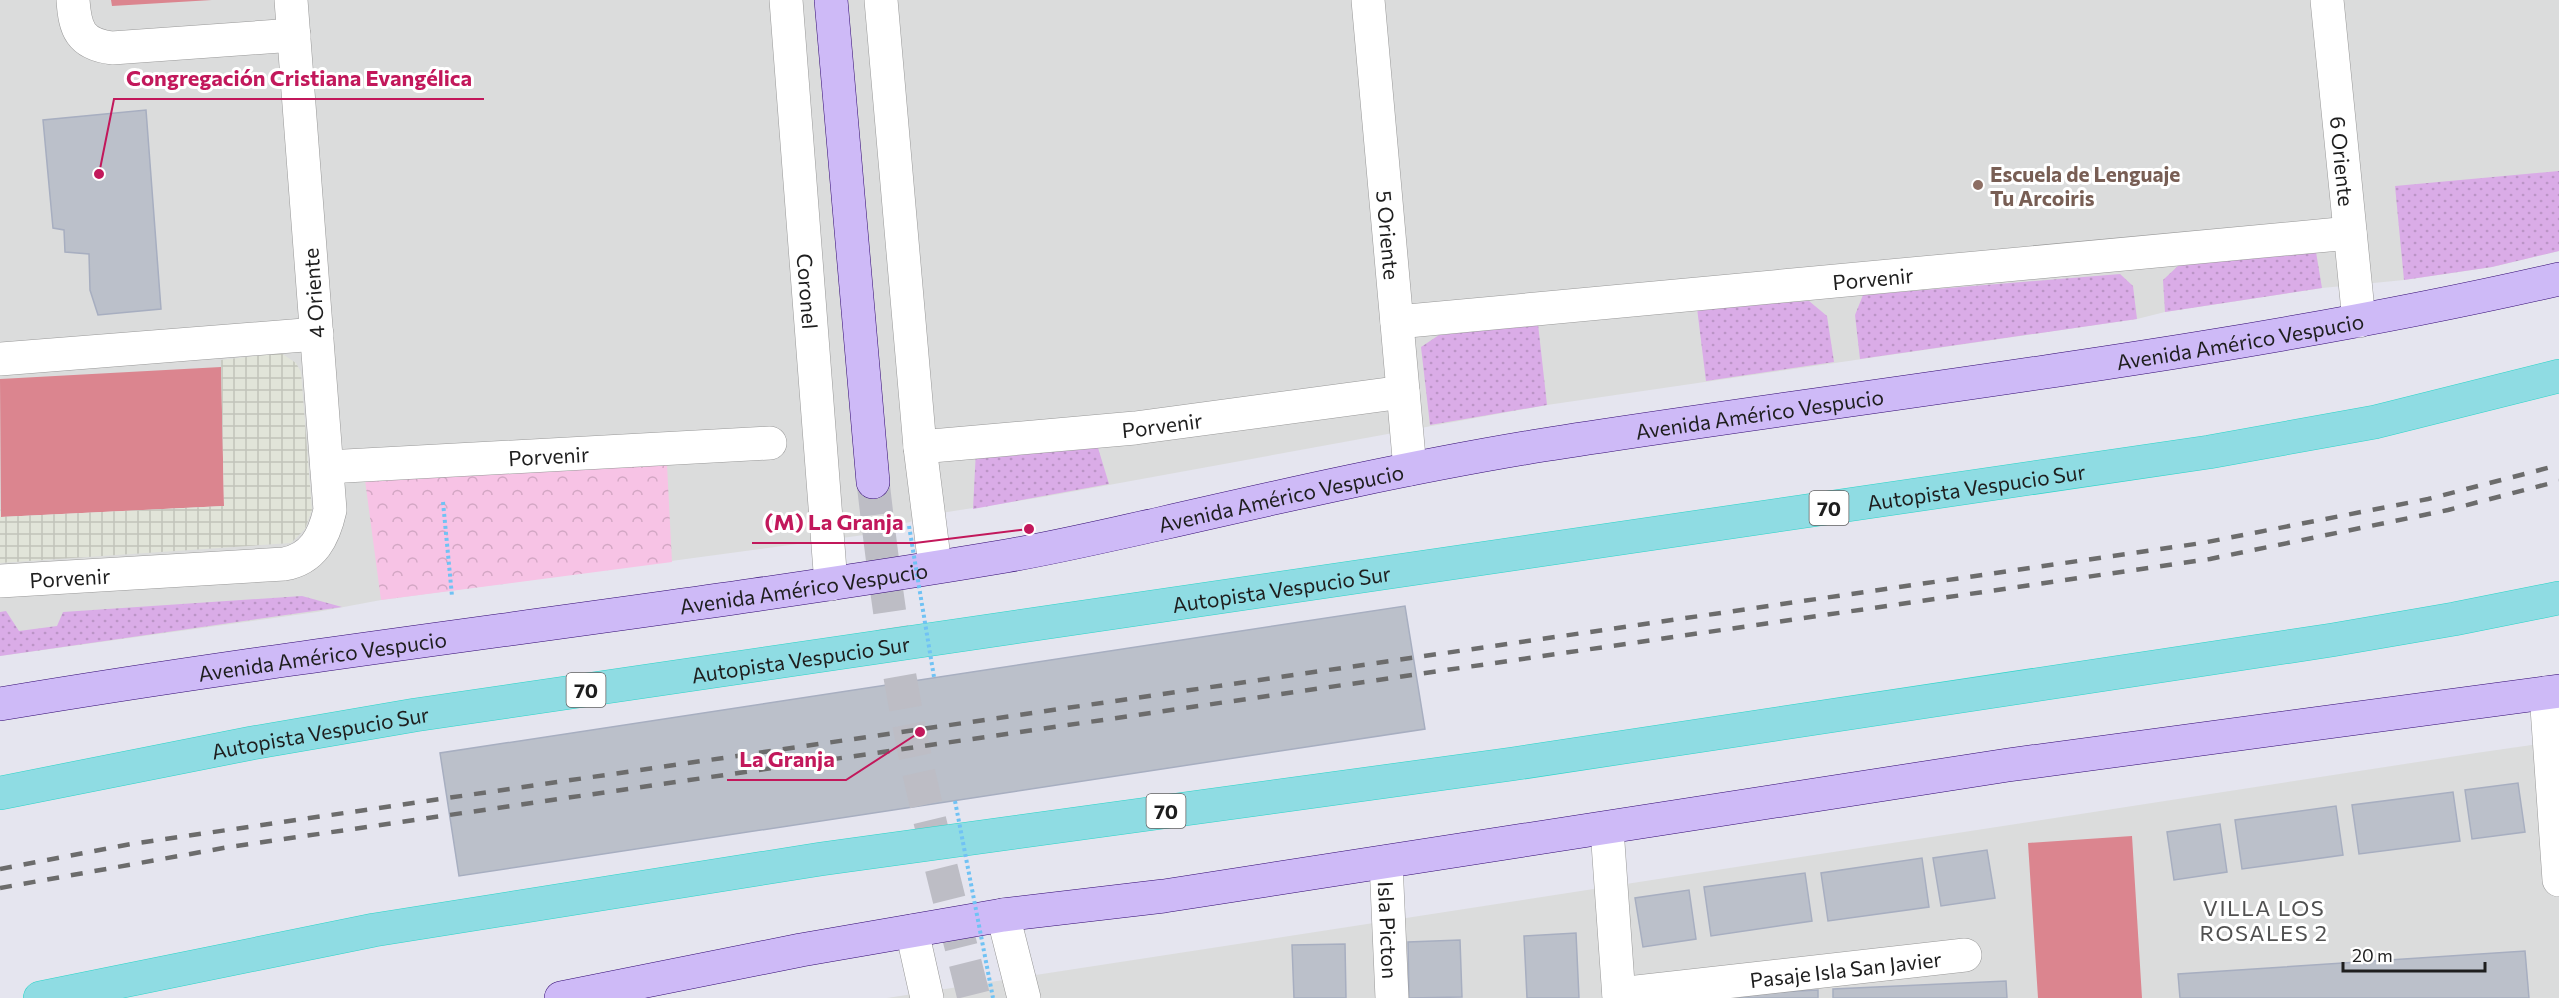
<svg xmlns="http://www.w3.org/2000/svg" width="2559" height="998" font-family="Commissioner,sans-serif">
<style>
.residential{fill:#dbdcdc}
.grass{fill:url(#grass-dots)}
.park{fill:url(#park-crowns)}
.pitch{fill:#db858f}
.plaza{fill:url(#plaza-grid)}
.building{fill:#bbc0ca;stroke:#a7aec0;stroke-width:1.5}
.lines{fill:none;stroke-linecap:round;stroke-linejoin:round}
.secondary-tunnel{stroke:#bdbdc5;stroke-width:33;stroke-dasharray:33 16;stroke-linecap:butt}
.street-casing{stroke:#989898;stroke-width:34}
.secondary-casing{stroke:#310971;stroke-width:34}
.highway-casing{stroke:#2bd4c8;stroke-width:34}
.path{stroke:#70c2f4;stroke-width:4;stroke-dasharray:3 3;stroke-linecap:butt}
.street{stroke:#fff;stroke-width:33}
.secondary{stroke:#cebaf7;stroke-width:33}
.highway{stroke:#8fdce3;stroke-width:33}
.rail{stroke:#6c6c6c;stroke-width:4.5;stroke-dasharray:12 12;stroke-linecap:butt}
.path-bridge{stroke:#70c2f4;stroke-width:4;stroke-dasharray:3 3;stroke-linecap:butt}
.education-dot{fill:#8d6e63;stroke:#fff;stroke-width:2}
.labels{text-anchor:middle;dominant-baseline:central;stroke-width:6;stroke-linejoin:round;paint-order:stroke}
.shield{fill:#fff;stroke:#626262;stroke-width:1.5}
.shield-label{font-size:20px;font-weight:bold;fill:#1e1e1e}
.street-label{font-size:21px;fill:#1e1e1e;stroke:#fff}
.education-label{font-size:21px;font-weight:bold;fill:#785e54;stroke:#fff;text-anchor:start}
.neighbourhood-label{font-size:22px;letter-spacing:1.5px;fill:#515151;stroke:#fff}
.leader{fill:none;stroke:#c2185b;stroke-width:2}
.callout-dot{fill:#c2185b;stroke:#fff;stroke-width:2}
.callout-label{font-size:22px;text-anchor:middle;font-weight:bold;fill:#c2185b;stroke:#fff;stroke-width:6;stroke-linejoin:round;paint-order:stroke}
</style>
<defs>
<pattern id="grass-dots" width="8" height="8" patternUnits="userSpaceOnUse" patternTransform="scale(1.5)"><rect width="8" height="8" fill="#daace7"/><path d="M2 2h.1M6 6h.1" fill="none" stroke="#bb94c6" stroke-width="1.8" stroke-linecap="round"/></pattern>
<pattern id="park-crowns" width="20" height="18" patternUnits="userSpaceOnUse" patternTransform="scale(1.5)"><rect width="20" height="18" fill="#f7c3e5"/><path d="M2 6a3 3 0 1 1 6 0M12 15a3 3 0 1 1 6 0" fill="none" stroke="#d3a7c4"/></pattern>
<pattern id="plaza-grid" width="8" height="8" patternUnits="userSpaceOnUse" patternTransform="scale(1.5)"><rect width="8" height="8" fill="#e1e4d9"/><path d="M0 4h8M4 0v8" fill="none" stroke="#c1c3ba"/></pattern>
</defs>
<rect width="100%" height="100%" fill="#e5e5ef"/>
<!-- residential -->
<path class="residential" d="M0 0H2559V251L2492 267 2404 280 2322 288 2165 312 2137 319 1547 405 1043 497 941 513 864 535 381 600 317 612 0 656Z
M2559 741V998H887L2476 753Z"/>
<!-- grass -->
<path class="grass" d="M2559 171V251L2492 267 2404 280 2395 186Z
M2316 252 2322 288 2165 312 2163 280 2179 265Z
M2120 274 2133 286 2137 319 1860 359 1855 315 1863 295Z
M1809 301 1827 316 1834 362 1706 381 1697 308Z
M1538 324 1547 405 1430 425 1421 347 1439 335Z
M1095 438 1109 484 973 509 976 450Z
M302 596 342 607 0 656V612L6 611 19 631 57 626 63 612Z"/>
<!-- park -->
<path class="park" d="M667 465 672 562 381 600 365 480Z"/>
<!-- pitch -->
<path class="pitch" d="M111 0H212L112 6Z
M221 367 224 506 1 517 0 379Z
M2132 836 2142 998H2038L2028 843Z"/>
<!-- plaza -->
<path class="plaza" d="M281 353 296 363 301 372 312 510 305 529 291 543 0 563V507L1 517 224 506 221 360Z"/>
<!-- building -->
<path class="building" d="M146 110 161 309 98 315 90 290 89 254 65 252 64 230 53 228 43 120Z
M1405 606 1425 729 459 876 440 753Z
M2518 783 2525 832 2472 839 2465 790Z
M2453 792 2460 841 2359 854 2352 805Z
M2336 806 2343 855 2242 869 2235 820Z
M2220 824 2227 872 2174 880 2167 832Z
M1987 850 1995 898 1941 906 1933 858Z
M1922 858 1929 907 1828 921 1821 873Z
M1805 873 1812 921 1711 936 1704 887Z
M1689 890 1696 939 1643 947 1635 898Z
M1576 933 1579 998H1527L1524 936Z
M1460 940 1462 997 1409 998 1408 942Z
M1345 944 1346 998H1294L1292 945Z
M2525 951 2529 998H2180L2178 974Z
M2006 981 2007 998H1833V989Z
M1818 990V998H1660Z"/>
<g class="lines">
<!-- secondary-tunnel -->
<path class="secondary-tunnel" d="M873 482C884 578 897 674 918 769 935 846 955 922 974 998"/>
<defs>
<g id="street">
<path d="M73 0C75 29 80 44 112 48L294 35"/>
<path id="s1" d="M786 0 831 584"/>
<path d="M881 0 920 447 935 566"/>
<path id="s2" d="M1368 0 1410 469"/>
<path id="s3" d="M2327 0 2359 321"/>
<path id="s4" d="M1397 322 2350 233"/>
<path d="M0 359 317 334"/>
<path id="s5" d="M920 447 1135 428 1403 392"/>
<path id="s6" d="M327 467 770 443"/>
<path id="s7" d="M0 581 284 564C313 559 324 537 330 510L291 0"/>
<path d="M2546 693 2559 880"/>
<path d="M1607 829 1619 998"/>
<path id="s8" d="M1386 862 1392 998"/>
<path d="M1003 915 1024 998"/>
<path d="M912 931 927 998"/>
<path id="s9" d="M1619 994 1965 955"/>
</g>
<g id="secondary">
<path d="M831 0 873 482"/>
<path id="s10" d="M0 704C334 648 672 612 1006 556 1058 547 1108 535 1159 524 1286 495 1414 466 1543 445 1881 392 2224 356 2559 279"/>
<path d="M561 998 801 950 1003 915 1164 896 2008 765 2559 691"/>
</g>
<g id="highway">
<path id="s11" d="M0 793 252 743 415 715 2209 452 2375 422 2559 376"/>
<path d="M40 998 374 930 821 859 1512 764 2332 640 2454 619 2559 598"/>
</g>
</defs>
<!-- street casing -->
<use href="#street" class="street-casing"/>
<!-- secondary casing -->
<use href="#secondary" class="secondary-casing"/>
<!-- highway casing -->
<use href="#highway" class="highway-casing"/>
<!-- path -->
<path class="path" d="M443 502 452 596"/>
<!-- street -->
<use href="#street" class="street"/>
<!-- secondary -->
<use href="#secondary" class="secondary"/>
<!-- highway -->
<use href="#highway" class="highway"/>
<!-- rail -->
<path class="rail" d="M0 869 131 844 2202 543 2428 499 2559 465
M0 888 229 847 2210 559 2448 510 2559 481"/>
<!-- path-bridge -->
<path class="path-bridge" d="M909 526 934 677
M955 801 993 998"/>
</g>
<!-- markers -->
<circle class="education-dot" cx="1978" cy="185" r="6"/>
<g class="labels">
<!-- shield labels -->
<g class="shield">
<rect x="1809.5" y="491" width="39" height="34" rx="4.5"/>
<rect x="566.5" y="673" width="39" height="34" rx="4.5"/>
<rect x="1146.5" y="794" width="39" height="34" rx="4.5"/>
</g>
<g class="shield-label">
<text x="1829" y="508">70</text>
<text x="586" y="690">70</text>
<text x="1166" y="811">70</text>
</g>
<!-- street labels -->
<g class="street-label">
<text stroke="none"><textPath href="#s3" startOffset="162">6 Oriente</textPath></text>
<text stroke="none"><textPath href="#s2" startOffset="236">5 Oriente</textPath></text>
<text stroke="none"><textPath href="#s4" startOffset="478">Porvenir</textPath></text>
<text stroke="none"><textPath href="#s1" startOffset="292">Coronel</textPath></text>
<text transform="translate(313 293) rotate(-94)">4 Oriente</text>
<text stroke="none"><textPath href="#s10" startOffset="2270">Avenida Américo Vespucio</textPath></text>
<text stroke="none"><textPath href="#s10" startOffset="1784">Avenida Américo Vespucio</textPath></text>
<text stroke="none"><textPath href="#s5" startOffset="243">Porvenir</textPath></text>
<text stroke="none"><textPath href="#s6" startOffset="222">Porvenir</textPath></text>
<text stroke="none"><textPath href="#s11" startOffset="2000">Autopista Vespucio Sur</textPath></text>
<text stroke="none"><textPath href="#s10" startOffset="1298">Avenida Américo Vespucio</textPath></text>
<text stroke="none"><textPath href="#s7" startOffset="70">Porvenir</textPath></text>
<text stroke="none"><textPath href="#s10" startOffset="812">Avenida Américo Vespucio</textPath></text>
<text stroke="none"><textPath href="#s11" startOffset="1298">Autopista Vespucio Sur</textPath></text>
<text stroke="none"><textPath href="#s10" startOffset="326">Avenida Américo Vespucio</textPath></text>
<text stroke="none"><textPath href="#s11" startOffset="812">Autopista Vespucio Sur</textPath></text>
<text stroke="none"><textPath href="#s11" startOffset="326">Autopista Vespucio Sur</textPath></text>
<text stroke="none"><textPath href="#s8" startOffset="68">Isla Picton</textPath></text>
<text stroke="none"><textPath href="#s9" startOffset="228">Pasaje Isla San Javier</textPath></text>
</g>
<!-- education labels -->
<g class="education-label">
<text x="1990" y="173">Escuela de Lenguaje<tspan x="1990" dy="24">Tu Arcoiris</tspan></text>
</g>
<!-- neighbourhood labels -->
<g class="neighbourhood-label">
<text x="2264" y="907">VILLA LOS<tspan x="2264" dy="25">ROSALES 2</tspan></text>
</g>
</g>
<!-- callouts -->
<path class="leader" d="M99 174L114 99H484M1029 529L915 543H752M920 732L846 780H727"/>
<g class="callout-dot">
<circle cx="99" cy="174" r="6"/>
<circle cx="1029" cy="529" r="6"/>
<circle cx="920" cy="732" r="6"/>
</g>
<g class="callout-label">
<text x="299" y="86">Congregación Cristiana Evangélica</text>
<text x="834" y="530">(M) La Granja</text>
<text x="787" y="767">La Granja</text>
</g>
<!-- scale -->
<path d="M2343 962v9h142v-9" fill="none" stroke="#1e1e1e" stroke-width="3"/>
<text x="2352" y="962" font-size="18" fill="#1e1e1e" stroke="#ffffff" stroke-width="4.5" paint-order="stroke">20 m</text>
</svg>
